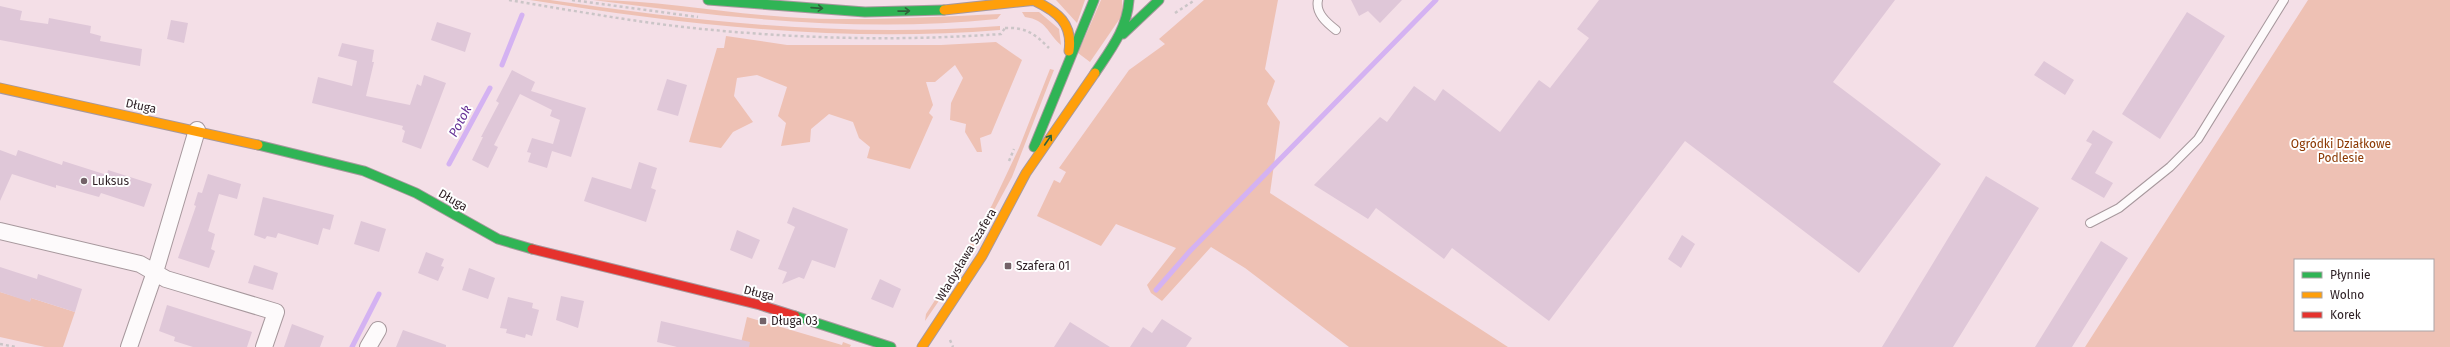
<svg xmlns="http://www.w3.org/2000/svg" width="2450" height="347" font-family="'Fira Sans',sans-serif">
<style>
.green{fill:#eec1b4;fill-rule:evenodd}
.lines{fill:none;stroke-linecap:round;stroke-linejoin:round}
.stream{stroke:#d4b2f2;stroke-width:5}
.building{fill:#dfc7d8}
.lane-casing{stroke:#a7989d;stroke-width:10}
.street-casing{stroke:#a7989d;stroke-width:18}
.fast-casing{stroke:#a7989d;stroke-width:11}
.slow-casing{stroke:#a7989d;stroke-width:11}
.jam-casing{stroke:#a7989d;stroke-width:11}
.path{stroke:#cbc5c7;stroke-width:2.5;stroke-dasharray:3 3;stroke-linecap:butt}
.lane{stroke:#fdfafb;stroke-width:8}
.street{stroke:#fdfafb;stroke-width:16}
.fast{stroke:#30b455;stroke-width:9}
.slow{stroke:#ff9f0a;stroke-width:9}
.jam{stroke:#e5322d;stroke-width:9}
.oneway{stroke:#2e623a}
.poi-dot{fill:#736268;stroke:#fff;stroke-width:1.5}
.labels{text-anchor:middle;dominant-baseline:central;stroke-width:4;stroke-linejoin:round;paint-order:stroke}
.street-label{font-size:12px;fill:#2d1f24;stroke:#fff}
.park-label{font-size:12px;fill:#8c3903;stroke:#fff}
.poi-label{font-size:12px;fill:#2d1f24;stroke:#fff;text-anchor:start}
.water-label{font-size:13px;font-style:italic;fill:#663295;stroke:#fff}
</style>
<rect width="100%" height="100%" fill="#f4dfe7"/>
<!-- green -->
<path class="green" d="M530 0H550C700 22 848 38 1000 26V30C841 43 687 25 530 0Z
M593 0C658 0 722 13 786 17 858 22 930 17 1001 14L997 19C862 33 727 18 593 0Z
M1056 0H1085L1077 23Z
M1101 0H1122L1123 14 1090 62 1078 53Z
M1204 0H1278L1265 69 1275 81 1267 104 1280 122 1270 193 1508 347H1349L1245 268 1211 247 1162 301 1151 293 1147 285 1176 248 1116 224 1101 246 1037 216 1054 180 1060 183 1066 172 1059 168 1129 70 1165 44 1159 39Z
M2308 0H2450V347H2085ZM2295 260H2433V330H2295Z
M1022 12H1039L1059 29 1061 45C1047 33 1047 20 1025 17Z
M726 36 787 45H941L996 42 1022 60 991 134 980 138 982 152H977L965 132 966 124 950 120 951 103 963 78 955 65 935 82H926L933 105 929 113 933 117 910 169 867 158 870 147 859 138 853 122 829 114 811 129 810 142 781 146 786 123 778 116 787 87 757 75 737 78 734 96 753 122 733 132 721 148 689 142 717 48H724Z
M1050 69 1054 70 1012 177 967 260 925 321 926 314 961 260 992 205 1019 148Z
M0 292 30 301 31 298 75 312 63 347H45L0 337Z
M747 317 842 345 843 342 851 345 850 347H740Z"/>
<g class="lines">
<!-- stream -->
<path class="stream" d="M502 65 522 15
M449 164 490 88
M1156 290 1190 251 1436 0
M352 347 379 294"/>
</g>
<!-- building -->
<path class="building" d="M1351 0H1402L1380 23 1368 11 1359 16Z
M1599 0H1895L1833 82 1941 164 1859 273 1685 141 1549 321 1452 248 1444 259 1376 208 1368 219 1314 185 1380 117 1387 122 1414 86 1435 101 1443 89 1500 132 1539 80 1550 88 1589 38 1577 29Z
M0 6 22 11 20 20 48 24 49 18 91 26 90 33 101 36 100 41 142 49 140 66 0 40Z
M2187 12 2225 36 2160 139 2122 114Z
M171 20 188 23 184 43 167 39Z
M437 22 471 33 465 52 431 40Z
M342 43 374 50 372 62H374L366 96 410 105 417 84 421 86 424 75 446 83 421 149 402 142 405 131 402 129 403 126 312 103 318 77 352 86 357 61 338 56Z
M2044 61 2074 80 2065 95 2034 75Z
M512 70 535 82 531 91 586 108 571 157 552 151 547 168 528 162 531 153 527 152 532 138 553 144 560 120 550 116 552 110 520 94 494 145 498 147 488 168 472 160 483 137H481L499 103 496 101Z
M667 79 687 85 678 116 657 110Z
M2093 130 2113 142 2095 173 2113 183 2104 198 2071 179 2092 144 2086 141Z
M0 150 16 156 18 150 62 165 63 161 107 175 108 170 152 184 144 207 101 193 99 197 56 185V188L12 174 0 201Z
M639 162 657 168 651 188 656 190 646 222 584 201 592 177 631 189Z
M208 174 241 184 237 199 219 194 208 231 215 234 211 249 215 251 209 268 178 258 196 206 194 205 198 192 202 193Z
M1986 176 2039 208 1953 347H1882Z
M263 197 334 215 330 230 323 228 318 245 278 233 276 238 267 236 265 239 254 235Z
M793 207 848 229 835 268 812 260 804 279 799 277 782 284 787 272 778 269 795 227 787 223Z
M361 221 386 229 379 252 354 244Z
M737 230 760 240 752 259 730 250Z
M1682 235 1695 244 1681 268 1668 259Z
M2101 241 2128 258 2072 347H2035Z
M426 252 444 259 441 266 444 267 438 281 418 273Z
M254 265 278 273 273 290 248 283Z
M0 267 37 279 38 274 82 289 75 312 31 298 30 302 0 292Z
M469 268 495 278 488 299 462 290Z
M880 279 901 289 893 308 871 299Z
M561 296 584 301 578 328 556 320Z
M508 297 533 303 532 308 539 310 532 336 526 334 525 338 506 333 507 329 500 328Z
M167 305 252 332 247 347H193L174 341 175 337 159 331Z
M1162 319 1192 338 1186 347H1130L1143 327 1152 333Z
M661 321 750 342 749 347H677L657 342Z
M1070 322 1110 347H1054Z
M292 324 324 336 320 347H284Z
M403 330 446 345V347H396Z"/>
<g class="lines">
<defs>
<path id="lane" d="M1318 0C1315 13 1327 23 1336 30
M2090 223 2119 208 2170 167 2198 139 2284 0"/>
<path id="street" d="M0 231 140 264 166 279 276 312 264 347
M129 347 155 272 197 130
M368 347 378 330"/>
<path id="fast" d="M708 0 865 12 944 10
M1123 34 1159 0
M1095 73C1111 49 1127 29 1129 0
M258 145 364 171 416 193 498 239 532 249
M1034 147 1094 0
M795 316 891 347"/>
<path id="slow" d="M1035 1C1058 12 1073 24 1069 51
M944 10 1037 0
M0 88 258 145
M922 347 982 256 1026 173 1095 73"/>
<path id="jam" d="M532 249 760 305 795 316"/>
</defs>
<!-- lane casing -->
<use href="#lane" class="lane-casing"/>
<!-- street casing -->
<use href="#street" class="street-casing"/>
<!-- fast casing -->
<use href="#fast" class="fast-casing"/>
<!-- slow casing -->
<use href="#slow" class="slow-casing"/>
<!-- jam casing -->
<use href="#jam" class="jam-casing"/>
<!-- path -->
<path class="path" d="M509 0C576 11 645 24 713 30 809 39 904 41 1001 34L1005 28
M572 0 698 17
M1175 13 1195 0
M1005 28C1026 27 1035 34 1049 48
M1009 161 1014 149
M950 340 953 347
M0 344 16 347"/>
<!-- lane -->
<use href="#lane" class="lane"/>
<!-- street -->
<use href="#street" class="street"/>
<!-- fast -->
<use href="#fast" class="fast"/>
<!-- slow -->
<use href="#slow" class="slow"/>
<!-- jam -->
<use href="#jam" class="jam"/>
</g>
<!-- one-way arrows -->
<defs><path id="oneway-shaft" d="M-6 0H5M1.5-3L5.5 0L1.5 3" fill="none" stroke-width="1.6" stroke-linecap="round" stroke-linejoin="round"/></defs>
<g class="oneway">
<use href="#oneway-shaft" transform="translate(817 8) rotate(4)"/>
<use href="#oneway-shaft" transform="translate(904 11) rotate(-1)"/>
<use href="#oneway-shaft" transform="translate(1048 140) rotate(-56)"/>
</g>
<!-- markers -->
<g class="poi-dot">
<circle cx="84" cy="181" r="4"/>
<rect x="1004" y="262" width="8" height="8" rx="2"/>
<rect x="759" y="317" width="8" height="8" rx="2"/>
</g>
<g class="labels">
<!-- street labels -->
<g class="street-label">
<text transform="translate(141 106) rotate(12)">Długa</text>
<text transform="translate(453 200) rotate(30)">Długa</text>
<text transform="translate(966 255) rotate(-59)">Władysława Szafera</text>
<text transform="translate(759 293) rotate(14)">Długa</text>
</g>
<!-- park labels -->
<g class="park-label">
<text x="2341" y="144">Ogródki Działkowe<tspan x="2341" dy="14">Podlesie</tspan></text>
</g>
<!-- poi labels -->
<g class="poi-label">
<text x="92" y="181">Luksus</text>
<text x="1016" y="266">Szafera 01</text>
<text x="771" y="321">Długa 03</text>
</g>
<!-- water labels -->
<g class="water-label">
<text transform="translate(460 121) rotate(-62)">Potok</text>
</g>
</g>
<!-- legend -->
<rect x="2294" y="259" width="140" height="72" fill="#ffffff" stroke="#aba5a7"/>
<rect x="2302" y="272" width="20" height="6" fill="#30b455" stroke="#aba5a7"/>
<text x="2330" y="279" font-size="12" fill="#2d1f24">Płynnie</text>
<rect x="2302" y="292" width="20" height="6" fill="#ff9f0a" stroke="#aba5a7"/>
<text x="2330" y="299" font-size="12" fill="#2d1f24">Wolno</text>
<rect x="2302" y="312" width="20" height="6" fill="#e5322d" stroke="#aba5a7"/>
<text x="2330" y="319" font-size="12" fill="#2d1f24">Korek</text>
</svg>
